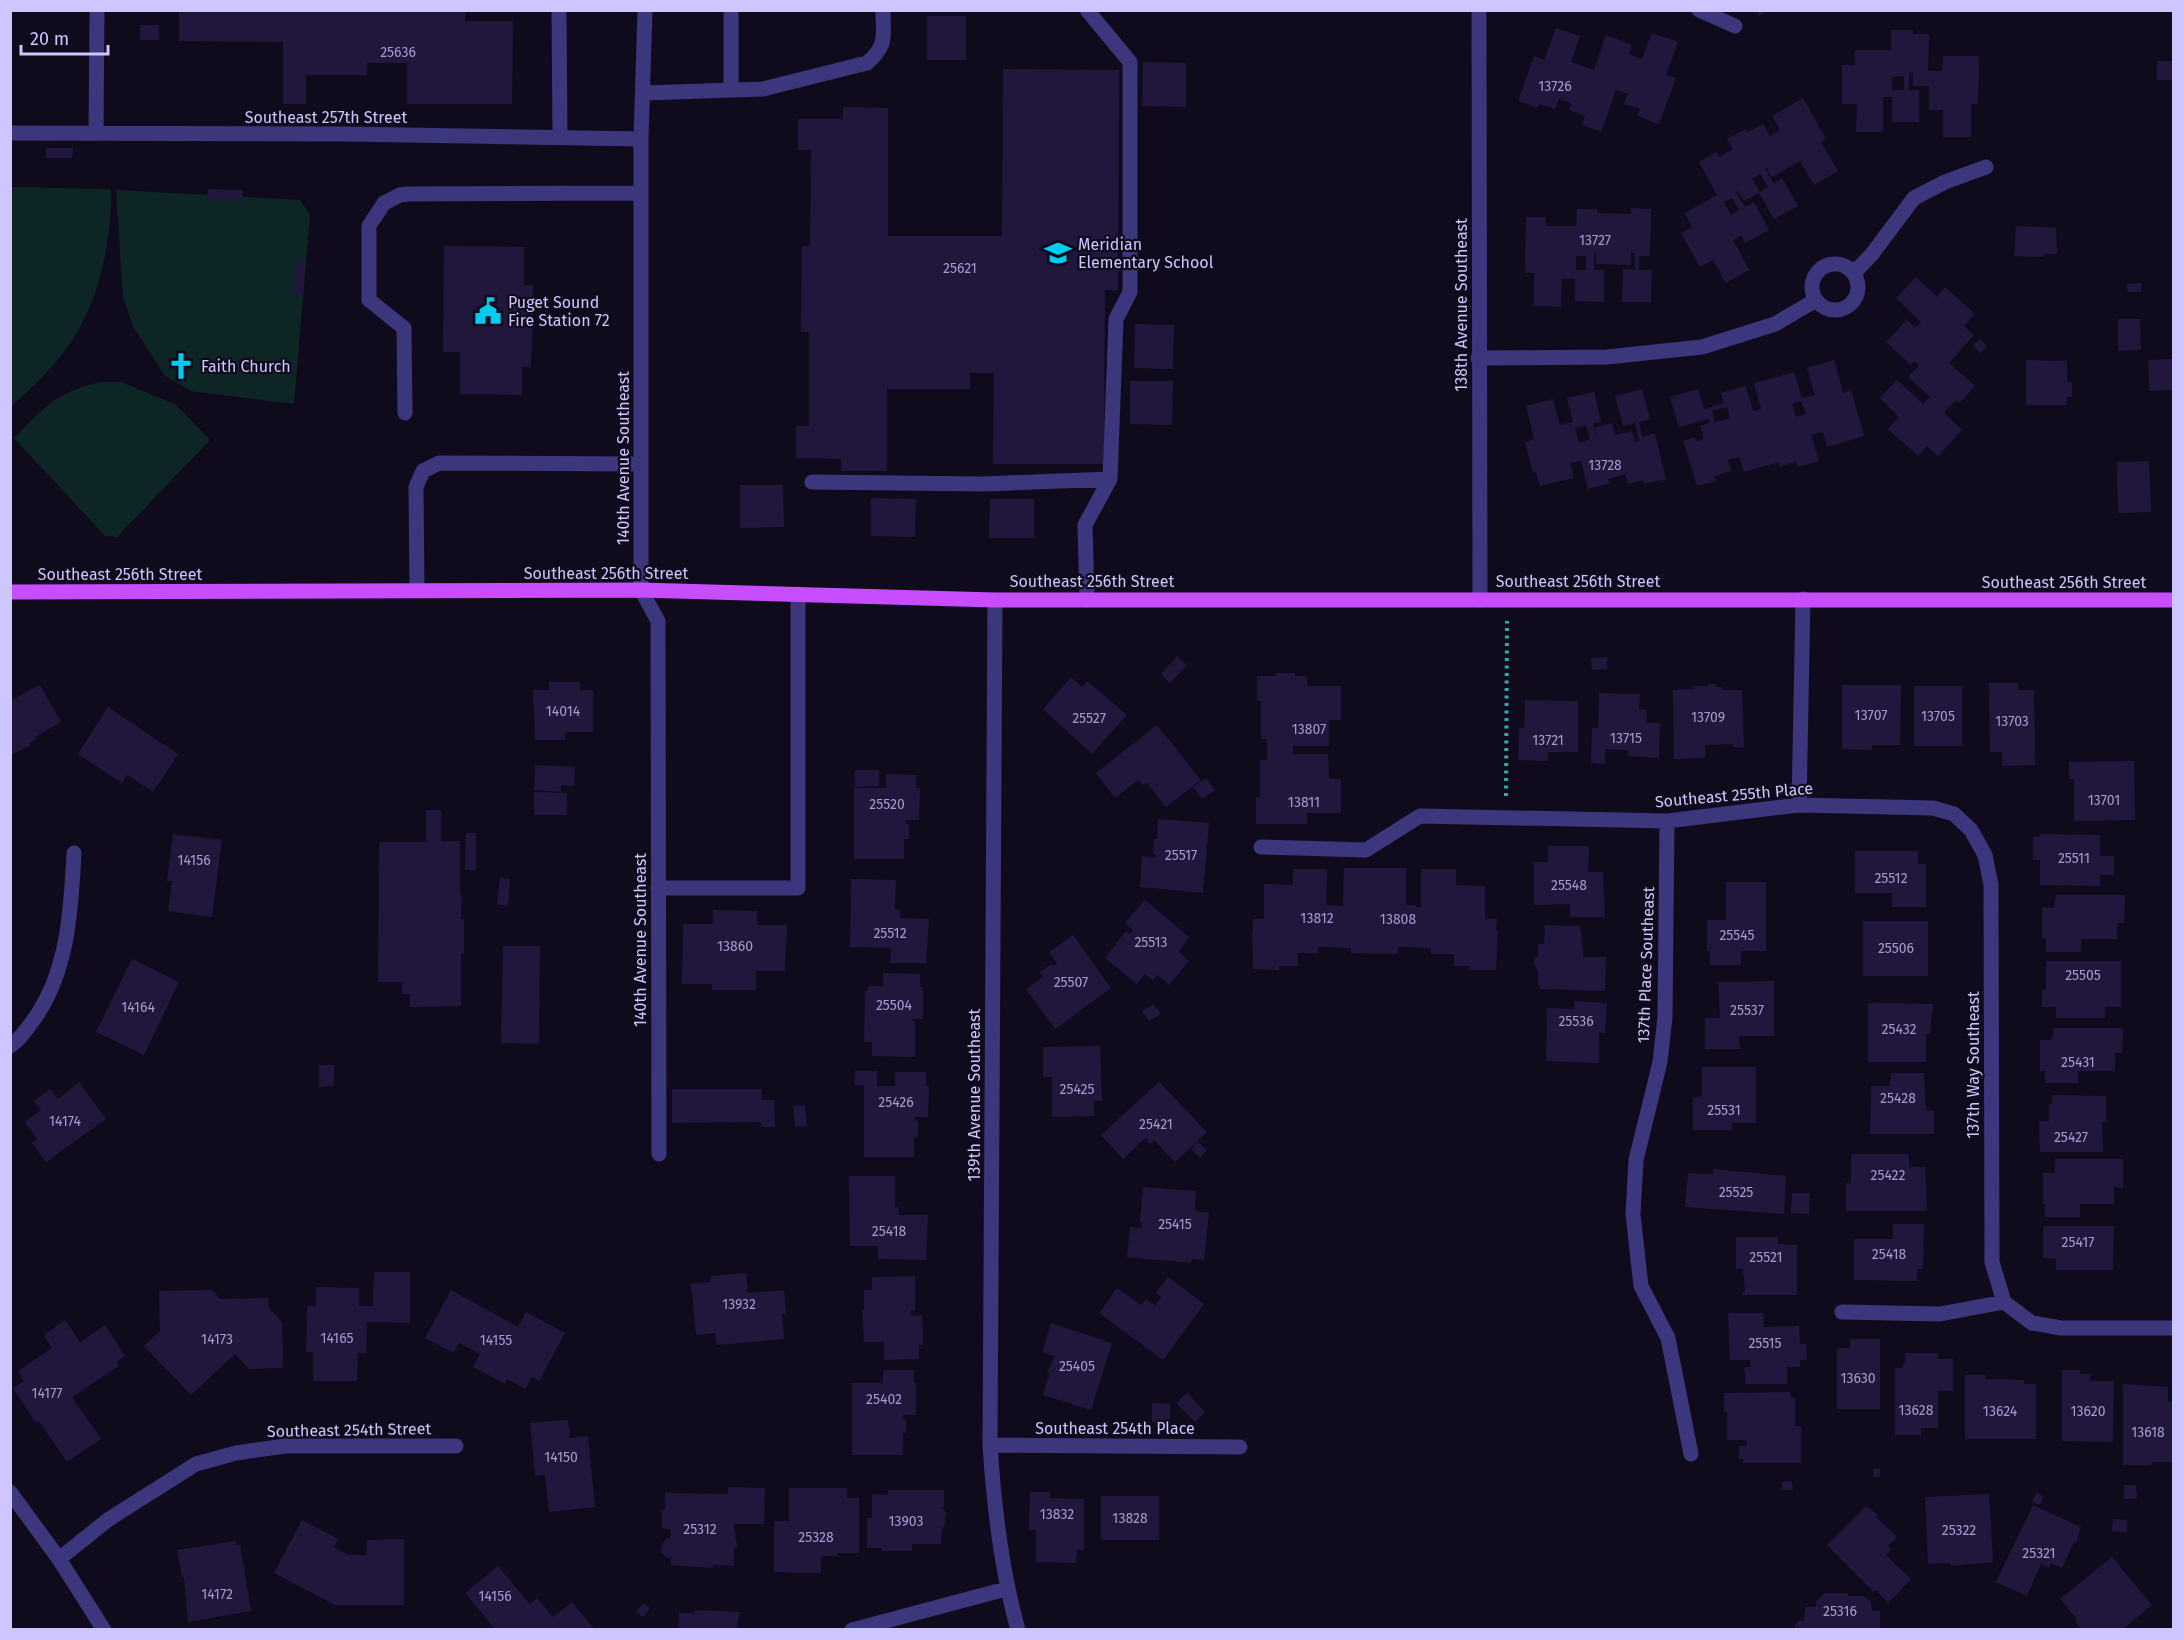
<svg xmlns="http://www.w3.org/2000/svg" width="2184" height="1640" font-family="'Fira Sans',sans-serif">
<style>
.green{fill:#0e2526}
.building{fill:#21173d;fill-rule:evenodd}
.lines{fill:none;stroke-linecap:round;stroke-linejoin:round}
.path{stroke:#2cadad;stroke-width:4;stroke-dasharray:3 4.5;stroke-linecap:butt}
.minor{stroke:#3c367c;stroke-width:15}
.major{stroke:#c74dff;stroke-width:15}
.labels{text-anchor:middle;dominant-baseline:central;stroke-width:4.5;stroke-linejoin:round;paint-order:stroke}
.number-label{font-size:14px;fill:#a49ace}
.street-label{font-size:16px;fill:#d0c6ff;stroke:#0f0b1c}
.poi-label{font-size:16px;fill:#d0c6ff;stroke:#0f0b1c;text-anchor:start}
</style>
<rect width="100%" height="100%" fill="#0f0b1c"/>
<!-- green -->
<path class="green" d="M11 187 111 189C112 237 100 299 73 339 56 365 34 387 11 406Z
M116 190 300 200 310 215 294 404 191 391 165 376 134 328 123 298Z
M101 382H121L175 404 210 440 117 537 105 536 14 438C45 407 56 392 101 382Z"/>
<!-- building -->
<path class="building" d="M179 10H466L465 21H513L512 104H407V63H367V75H306V104H283V42L179 41Z
M1756 10H1768L1759 16Z
M927 16H966V60H927Z
M140 25H159V40H140Z
M1556 28 1580 36 1571 62 1594 70 1606 35 1632 45 1629 54 1642 59 1652 33 1678 42 1666 75 1676 78 1659 124 1637 116 1640 109 1624 104 1628 94 1616 90 1601 132 1582 125 1585 116 1569 110 1571 103 1559 99 1555 109 1539 104 1538 108 1518 101 1534 56 1544 60Z
M1891 30H1913V34H1929L1928 71H1942L1943 56H1979L1978 104H1971V137H1943V110H1929V86H1913V73H1909V90H1919V122H1892V97H1883V132H1856L1857 104H1842V65H1855V50H1891ZM1904 76V90H1892V77Z
M2157 61H2174V80H2157Z
M1143 62 1186 63V107L1142 106Z
M1003 69 1119 70 1118 290H1105L1104 464H993L994 373H970V389H887V471H841V459L796 458V426H809V332H801L802 246H810L811 150H798V119H843V107L888 108V236H1002Z
M1803 98 1826 139 1821 142 1838 171 1814 185 1800 161 1772 177 1766 167 1765 168 1774 184 1782 178 1798 206 1774 219 1759 193 1744 201 1738 191 1736 192 1745 207 1754 202 1769 230 1745 243 1741 235 1733 240 1749 270 1726 283 1713 260 1700 267 1681 233 1692 227 1685 213 1717 195 1699 162 1716 152 1719 157 1733 149 1727 139 1746 129 1748 132 1763 124 1770 136 1780 130 1772 116ZM1760 174 1768 187 1760 192 1752 179ZM1732 198 1739 210 1731 215 1724 202Z
M46 148H73L72 158H46Z
M208 189 243 190 242 200 207 199Z
M1631 208 1651 209 1650 256H1639V270H1652L1651 302H1622L1623 269 1635 270V253H1631V265L1596 264V253H1594V270H1604V302L1575 301V279H1562L1561 307 1534 306V273H1525L1526 217H1546V226H1576L1577 209H1597V213L1631 214ZM1576 256H1586V270H1576Z
M2016 226 2056 228 2057 254H2044L2043 257 2014 256Z
M444 246 524 247V285H533L532 352 531 351V367H522V395L460 394V352H443Z
M297 261 306 262 302 296 293 295Z
M1916 277 1937 297 1945 287 1975 314 1964 326 1974 335 1949 363 1975 386 1959 403 1956 400 1944 413 1962 430 1938 456 1927 446 1918 456 1888 429 1899 417 1880 398 1897 380 1923 404 1930 397 1908 377 1919 365 1914 361 1911 365 1886 342 1907 320 1915 328 1921 322 1896 298Z
M2141 283V292H2128L2127 284Z
M2118 319H2140L2141 350 2118 351Z
M1135 324 1174 325 1173 369 1134 368Z
M1980 339 1987 347 1980 353 1973 345Z
M2174 359V390L2149 391 2148 360Z
M1834 360 1843 393 1851 390 1864 436 1827 447 1823 432 1811 435 1819 461 1798 467 1796 462 1780 466 1779 462 1744 472 1739 457 1728 460 1731 471 1714 476 1716 481 1697 486 1683 441 1695 437 1696 441 1704 439 1700 426 1709 423 1708 419 1679 427 1670 397 1698 389 1704 409 1724 403 1721 393 1746 386 1753 411 1761 409 1754 383 1794 372 1802 398 1815 395 1807 368ZM1801 401 1806 414 1796 417 1792 404ZM1727 407 1730 418 1715 422 1712 410Z
M2026 360 2067 361V382H2072V397H2067V405H2026Z
M1130 381H1173L1172 425 1130 424Z
M1642 389 1650 419 1639 422 1642 437 1655 433 1666 479 1644 484 1643 480 1628 484 1625 474 1608 479 1610 483 1588 489 1581 461 1570 463 1574 478 1540 486 1536 472 1533 473 1525 442 1534 439 1526 406 1553 399 1560 425 1573 422 1567 398 1594 392 1601 422 1593 423 1597 441 1595 427 1612 423 1615 435 1632 431 1635 442 1639 441 1635 423 1623 426 1615 396ZM1586 425 1590 439 1579 443 1575 428Z
M2149 461 2151 512 2118 513 2117 462Z
M740 485H783L784 527 740 528Z
M871 498 916 499 915 537 871 536Z
M990 499H1034V538H989Z
M1177 656 1187 665 1170 683 1161 674Z
M1607 657V669L1592 670 1591 658Z
M1276 673H1295V676H1307V686H1341V720H1329V746H1293V754H1328L1329 779H1341V813H1307V824H1256V797H1260V760H1267V739H1261V701H1257V676H1276Z
M1071 677 1082 687 1087 681 1127 715 1092 754 1043 709Z
M549 682H580V690H593V732H565V740H535L533 690H549Z
M1989 683H2018V690H2034L2035 765 2002 766V752H1990Z
M1708 684H1716V687H1722V690H1742L1744 748 1733 747V744L1705 745V758L1674 759 1673 690 1694 689V686H1708Z
M40 685 61 722 35 737 37 739 29 743 31 745 10 756V701Z
M1842 685H1901L1900 745H1872V750L1842 749Z
M1914 686H1962V746H1914Z
M1599 693 1640 694 1639 709 1647 710 1646 723H1660L1659 758 1628 756V750L1605 749V764L1591 763 1592 728H1598Z
M1525 700 1578 701V752H1548V761L1518 760 1519 728H1524Z
M108 707 178 754 153 792 127 775 122 783 78 754Z
M1157 725 1201 780 1166 807 1147 783 1143 785 1138 780 1115 798 1096 773Z
M2134 761 2135 820 2074 821V779H2069V762Z
M535 765 575 767 574 786 561 785V792L534 790Z
M855 770H879V786L855 787Z
M886 774 916 775V788H920L919 820H906V824H909V839H904V859H854V788H886Z
M1206 778 1215 790 1202 799 1193 787Z
M534 792 567 793V815H534Z
M426 810H441V841H460V895H462L461 919H464V954H461V1006L410 1007V994H402V982H378L379 842H426Z
M1158 819 1209 823 1203 893 1140 887 1142 856 1155 858 1156 854H1153L1154 839H1157Z
M466 833H476V870H465Z
M173 834 222 840 212 917 168 911 172 881H167Z
M2040 834 2100 835V856H2114V875H2100V886L2040 885V860H2033V837H2040Z
M1548 846H1588L1589 850 1588 872H1603L1605 917H1570V904L1534 905V862H1548Z
M1855 851H1918V864H1926V907H1892V893H1855Z
M1344 868H1406V905H1416V907H1421V869H1456V885L1485 886V919H1497L1496 931H1498L1496 970H1470V966H1454V954H1431V948L1398 947V954L1351 953V948L1318 947V953H1298V966H1279V970L1253 969 1252 931H1253V919H1264V884L1293 885V869H1327L1326 905 1343 906Z
M500 878 510 879 508 906 497 904Z
M851 879 896 880 895 910H900V918L929 919 926 963H890L891 948 850 947Z
M1726 882H1766V951H1741V965H1710V951H1707V920H1726Z
M2056 895H2125L2124 923H2117V939H2081V952H2046V938H2042V907L2054 908Z
M1145 900 1189 937 1179 952 1189 961 1169 985 1157 975 1153 980 1145 974 1137 984 1105 958 1126 931 1130 934 1133 930 1125 923Z
M713 910 757 911V925H787L785 971H756V990H712V984H682L683 924H713Z
M1863 921H1928V976H1863Z
M1545 925 1580 926V929H1581L1583 957H1606L1605 991 1540 989V985H1538V970L1534 966V958L1538 957V944H1544Z
M1073 935 1111 988 1055 1029 1026 989 1043 977 1040 972 1051 964 1053 966 1057 964 1049 952Z
M503 946H540L539 1044 501 1043Z
M132 959 179 982 144 1055 96 1032Z
M2046 961H2121V1007H2105V1018H2056V1007H2042V990H2046Z
M883 973 920 974V987H923V1019H912V1021H915V1057L872 1056V1042H864L865 991H868V986H883Z
M1774 981V1036H1739L1740 1049H1705V1018H1720L1718 982Z
M1574 1001 1607 1003 1605 1033H1599V1063L1546 1061 1547 1008 1574 1009Z
M1868 1003 1933 1004 1930 1034H1926V1062H1868Z
M1153 1004 1161 1014 1149 1021 1142 1011Z
M2054 1028H2123L2122 1053H2115V1071H2078V1083H2045V1071H2040V1040H2052Z
M1100 1046 1102 1101H1094V1116L1052 1117V1077H1043V1047Z
M319 1065H334V1086L319 1087Z
M1702 1067H1756V1123H1732V1130H1693V1098L1702 1096Z
M855 1071H877V1086H895V1072H926V1086H929L928 1117H915V1120L918 1121V1137H914V1157H864V1085L855 1086Z
M1891 1073H1924L1926 1110 1934 1111V1134H1870L1871 1086H1890Z
M79 1082 106 1119 46 1162 32 1143 37 1139 25 1122 41 1110 34 1101 50 1089 58 1099Z
M1159 1082 1207 1132 1175 1162 1154 1140 1150 1144 1145 1138 1123 1159 1101 1135Z
M672 1089H762V1100H774L775 1127H761V1122L672 1123Z
M2052 1095 2106 1096V1122H2102L2103 1152H2040L2039 1121H2049V1104H2052Z
M805 1105 807 1126 795 1127 793 1106Z
M1198 1142 1207 1150 1200 1158 1191 1149Z
M1851 1154H1909V1167H1925L1927 1211H1846V1183H1851Z
M2055 1159H2123V1188L2114 1187V1204H2080V1217H2045V1204H2043V1173H2055Z
M1714 1169 1786 1176 1784 1214 1685 1207 1688 1173 1713 1174Z
M849 1176H895V1207H898L899 1215H928L926 1260 878 1259V1246H850Z
M1143 1187 1196 1191 1195 1211 1209 1213 1204 1260 1192 1259 1191 1263 1127 1257 1130 1227 1142 1228V1222H1140Z
M1792 1193H1810L1809 1214 1791 1213Z
M1893 1224H1924L1923 1269H1917V1281L1854 1280V1239H1893Z
M2043 1226H2114L2113 1270H2056V1259L2043 1258Z
M1736 1237H1778V1244L1797 1245V1295H1743V1292H1745L1743 1269H1736Z
M374 1272H410V1323L367 1322 366 1353H358L357 1381H313V1352H306L307 1306H316V1287L359 1288V1306H373Z
M746 1273 748 1293 784 1290 786 1314H782L784 1339 717 1345 715 1333 696 1335 691 1284 711 1282V1276Z
M915 1276V1310H911V1316L922 1315 923 1345H919V1359L884 1360V1342H864L862 1310H864V1290H872V1277Z
M1168 1277 1204 1304 1163 1360 1099 1313 1117 1288 1141 1305 1146 1299 1155 1306 1161 1297 1156 1293Z
M212 1290 220 1299 268 1298 269 1308 282 1322 283 1368 249 1369 235 1354 191 1395 144 1346 160 1331 159 1291Z
M451 1290 518 1327 526 1312 565 1333 539 1381 532 1377 525 1389 507 1379 505 1384 473 1367 480 1354 459 1343 454 1353 425 1338Z
M1728 1313H1763L1764 1327 1799 1326 1800 1344H1806L1807 1360H1800V1367H1787V1384H1746L1744 1367H1750V1360H1730Z
M65 1320 80 1342 105 1325 125 1356 117 1362 119 1366 72 1397 101 1439 67 1462 39 1421 36 1423 13 1388 24 1381 18 1371 52 1348 44 1335Z
M1051 1323 1112 1343 1091 1410 1043 1395 1050 1373 1047 1372 1055 1356 1042 1352Z
M1850 1339H1880V1409H1837V1348H1850Z
M1905 1353H1938V1359H1953V1391H1938V1428H1921V1435H1895V1368H1903V1364H1905Z
M883 1370H914V1383H916V1415H903V1420H906V1433H903V1455H852V1383H883Z
M2062 1370H2080V1374H2090V1381H2114L2113 1442 2062 1441Z
M1965 1375H1986V1379L2024 1380V1384H2036V1439H1965Z
M2123 1384 2168 1387V1402H2174V1462H2152L2151 1465H2123Z
M1790 1392 1791 1398H1795V1426H1801V1463H1743V1459H1739V1446H1747L1746 1440H1727V1412H1724V1393Z
M1187 1393 1205 1412 1195 1422 1176 1403Z
M1152 1403 1170 1404V1422H1152Z
M568 1420 570 1438 588 1436 595 1507 549 1512 545 1475 535 1476 530 1423Z
M1873 1469H1880V1477H1873Z
M1792 1481 1793 1490H1782V1482Z
M2124 1485H2136L2137 1498 2124 1499Z
M728 1487 765 1488 764 1524H734L737 1548H734V1566L713 1565V1568L671 1565V1558H667L661 1552 662 1544 667 1538H670L671 1530 662 1528V1510H665V1493L728 1494Z
M789 1488H847V1498H859V1553H837V1556H821V1573L774 1572V1521H789Z
M888 1490H944V1507H941L946 1512 945 1524 942 1529 941 1544H912V1551H882V1548H867V1518H872V1494L888 1495Z
M1030 1492H1050V1498L1084 1499V1550H1077L1076 1563 1036 1562V1530H1029Z
M2036 1493 2044 1496 2040 1505 2032 1502Z
M1989 1494 1993 1562 1950 1566V1563L1928 1564 1925 1497Z
M1101 1496H1159V1540H1101Z
M2033 1505 2081 1527 2076 1543 2074 1542 2062 1568 2051 1563 2049 1568 2041 1564 2027 1596 1996 1582Z
M1866 1506 1878 1515 1876 1517 1897 1537 1888 1546 1891 1549 1886 1555 1911 1579 1888 1603 1876 1590 1874 1592 1827 1545Z
M2113 1519 2127 1520V1532L2112 1531Z
M302 1520 338 1539 334 1547 348 1555H366L367 1540 404 1539V1605H335L274 1573Z
M236 1541 237 1545H240L251 1611 188 1622 184 1577H182L177 1550Z
M2112 1557 2152 1605 2122 1630H2082L2075 1621 2077 1619 2060 1599Z
M498 1566 530 1604 537 1598 553 1617 572 1602 595 1630H496L465 1593Z
M1824 1593H1848V1596H1863L1871 1602 1872 1611H1880V1629L1795 1630V1625L1798 1621H1804L1805 1607H1816V1602Z
M643 1603 650 1608 643 1617 636 1612Z
M694 1610 740 1612 736 1630H679V1613H694Z"/>
<g class="lines">
<!-- path -->
<path class="path" d="M1506 796 1507 621"/>
<!-- minor -->
<path class="minor" d="M559 10 560 137
M645 10 641 139V590L658 621 659 1154
M731 10V90
M1479 10 1480 600
M1699 10 1735 26
M644 93 763 89 867 63C888 45 883 36 883 10
M10 133 345 134 641 139
M96 133 97 10
M1812 287a23 23 0 1 1 46 0a23 23 0 1 1-46 0Z
M1854 273 1872 254 1914 198 1945 182 1986 167
M1478 358 1607 357 1702 347 1775 324 1816 300
M405 413 404 328 369 300V226L384 203 400 195 407 194 641 193
M812 482 983 484 1110 479
M417 590 416 487 423 471 439 463 641 464
M995 600 990 1445C994 1508 1001 1569 1018 1630
M1087 600 1085 525 1110 479 1116 319 1130 292V62L1087 10
M1799 805 1803 599
M1667 821 1665 1017 1660 1062 1636 1160 1633 1214 1641 1286 1668 1338 1691 1454
M1261 847 1366 850 1420 816 1667 821 1799 805 1933 808 1954 814 1971 830 1985 855 1991 885 1992 1262 2004 1302
M658 888H798V594
M10 1046C20 1040 25 1031 32 1022 68 974 71 911 74 853
M2004 1302 2032 1323 2061 1328H2174
M1842 1312 1940 1314 2004 1302
M990 1445 1240 1447
M10 1492 59 1559 104 1630
M59 1559 109 1519 196 1464 236 1453 285 1446H456
M852 1630 1006 1589"/>
<!-- major -->
<path class="major" d="M10 592 641 590 995 600H2174"/>
</g>
<!-- icons -->
<defs>
<symbol id="school-bare" viewBox="-9 -9 18 18"><path d="M0-5L7-2L0 1L-7-2ZM-4 1L0 2.5L4 1V4Q0 6-4 4Z" fill="#00cbf1" stroke="#0f0b1c" stroke-width="2.5" paint-order="stroke"/></symbol>
<symbol id="civic-bare" viewBox="-9 -9 18 18"><path d="M-.6-6.5H3V-4.5H.6V-3L4-1V1h2V6H-6V1h2V-1L-.6-3ZM-1.2 2.5V6h2.4V2.5Z" fill="#00cbf1" stroke="#0f0b1c" stroke-width="2.5" paint-order="stroke"/></symbol>
<symbol id="church-bare" viewBox="-9 -9 18 18"><path d="M-1.2-6h2.4v3.5h3.3v2.4h-3.3V6h-2.4V-.1h-3.3v-2.4h3.3Z" fill="#00cbf1" stroke="#0f0b1c" stroke-width="2.5" paint-order="stroke"/></symbol>
</defs>
<g fill-rule="evenodd">
<use href="#school-bare" x="1039" y="234" width="38" height="38"/>
<use href="#civic-bare" x="469" y="292" width="38" height="38"/>
<use href="#church-bare" x="162" y="347" width="38" height="38"/>
</g>
<g class="labels">
<!-- number labels -->
<g class="number-label">
<text x="398" y="52">25636</text>
<text x="1555" y="86">13726</text>
<text x="1595" y="240">13727</text>
<text x="960" y="268">25621</text>
<text x="1605" y="465">13728</text>
<text x="563" y="711">14014</text>
<text x="1871" y="715">13707</text>
<text x="1938" y="716">13705</text>
<text x="1708" y="717">13709</text>
<text x="1089" y="718">25527</text>
<text x="2012" y="721">13703</text>
<text x="1309" y="729">13807</text>
<text x="1626" y="738">13715</text>
<text x="1548" y="740">13721</text>
<text x="2104" y="800">13701</text>
<text x="1304" y="802">13811</text>
<text x="887" y="804">25520</text>
<text x="1181" y="855">25517</text>
<text x="2074" y="858">25511</text>
<text x="194" y="860">14156</text>
<text x="1891" y="878">25512</text>
<text x="1569" y="885">25548</text>
<text x="1317" y="918">13812</text>
<text x="1398" y="919">13808</text>
<text x="890" y="933">25512</text>
<text x="1737" y="935">25545</text>
<text x="1151" y="942">25513</text>
<text x="735" y="946">13860</text>
<text x="1896" y="948">25506</text>
<text x="2083" y="975">25505</text>
<text x="1071" y="982">25507</text>
<text x="894" y="1005">25504</text>
<text x="138" y="1007">14164</text>
<text x="1747" y="1010">25537</text>
<text x="1576" y="1021">25536</text>
<text x="1899" y="1029">25432</text>
<text x="2078" y="1062">25431</text>
<text x="1077" y="1089">25425</text>
<text x="1898" y="1098">25428</text>
<text x="896" y="1102">25426</text>
<text x="1724" y="1110">25531</text>
<text x="65" y="1121">14174</text>
<text x="1156" y="1124">25421</text>
<text x="2071" y="1137">25427</text>
<text x="1888" y="1175">25422</text>
<text x="1736" y="1192">25525</text>
<text x="1175" y="1224">25415</text>
<text x="889" y="1231">25418</text>
<text x="2078" y="1242">25417</text>
<text x="1889" y="1254">25418</text>
<text x="1766" y="1257">25521</text>
<text x="739" y="1304">13932</text>
<text x="337" y="1338">14165</text>
<text x="217" y="1339">14173</text>
<text x="496" y="1340">14155</text>
<text x="1765" y="1343">25515</text>
<text x="1077" y="1366">25405</text>
<text x="1858" y="1378">13630</text>
<text x="47" y="1393">14177</text>
<text x="884" y="1399">25402</text>
<text x="1916" y="1410">13628</text>
<text x="2000" y="1411">13624</text>
<text x="2088" y="1411">13620</text>
<text x="2148" y="1432">13618</text>
<text x="561" y="1457">14150</text>
<text x="1057" y="1514">13832</text>
<text x="1130" y="1518">13828</text>
<text x="906" y="1521">13903</text>
<text x="700" y="1529">25312</text>
<text x="1959" y="1530">25322</text>
<text x="816" y="1537">25328</text>
<text x="2039" y="1553">25321</text>
<text x="217" y="1594">14172</text>
<text x="495" y="1596">14156</text>
<text x="1840" y="1611">25316</text>
</g>
<!-- street labels -->
<g class="street-label">
<text x="326" y="117">Southeast 257th Street</text>
<text transform="translate(1461 305) rotate(-90)">138th Avenue Southeast</text>
<text transform="translate(623 458) rotate(-90)">140th Avenue Southeast</text>
<text x="606" y="573">Southeast 256th Street</text>
<text x="120" y="574">Southeast 256th Street</text>
<text x="1092" y="581">Southeast 256th Street</text>
<text x="1578" y="581">Southeast 256th Street</text>
<text x="2064" y="582">Southeast 256th Street</text>
<text transform="translate(1734 795) rotate(-5)">Southeast 255th Place</text>
<text transform="translate(640 940) rotate(-90)">140th Avenue Southeast</text>
<text transform="translate(1646 965) rotate(-88)">137th Place Southeast</text>
<text transform="translate(1973 1065) rotate(-90)">137th Way Southeast</text>
<text transform="translate(974 1095) rotate(-90)">139th Avenue Southeast</text>
<text x="1115" y="1428">Southeast 254th Place</text>
<text transform="translate(349 1430) rotate(-1)">Southeast 254th Street</text>
</g>
<!-- poi labels -->
<g class="poi-label">
<text x="1078" y="244">Meridian<tspan x="1078" dy="18">Elementary School</tspan></text>
<text x="508" y="302">Puget Sound<tspan x="508" dy="18">Fire Station 72</tspan></text>
<text x="201" y="366">Faith Church</text>
</g>
</g>
<!-- border -->
<rect width="2184" height="1640" fill="none" stroke="#d0c6ff" stroke-width="24"/>
<!-- scale -->
<path d="M21 45v9h87v-9" fill="none" stroke="#d0c6ff" stroke-width="3"/>
<text x="30" y="45" font-size="18" fill="#d0c6ff" stroke="#0f0b1c" stroke-width="4.5" paint-order="stroke">20 m</text>
</svg>
